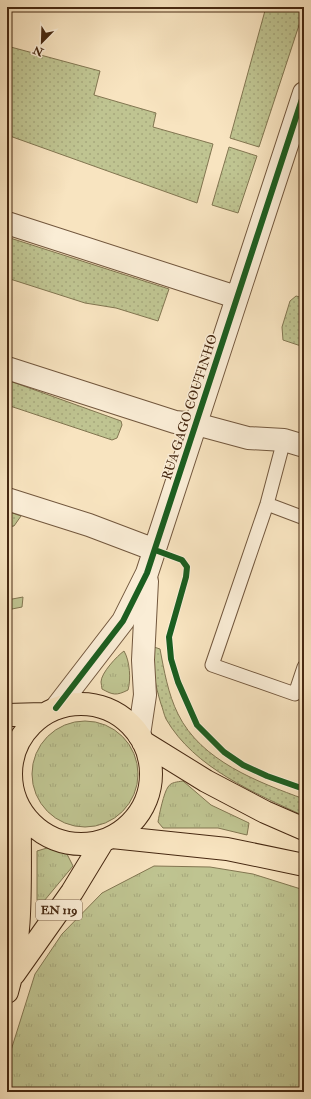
<svg xmlns="http://www.w3.org/2000/svg" width="311" height="1099" font-family="'IM FELL Double Pica',serif">
<style>
.grass{fill:url(#grass-tufts);stroke:#827651}
.garden{fill:url(#garden-dots);stroke:#827651}
.lines{fill:none;stroke-linecap:round;stroke-linejoin:round}
.lane-casing{stroke:#72573d;stroke-width:15}
.street-casing{stroke:#72573d;stroke-width:24}
.primary-casing{stroke:#462811;stroke-width:24}
.lane{stroke:#faedd6;stroke-width:13}
.street{stroke:#faedd6;stroke-width:22}
.primary{stroke:#f8e4c0;stroke-width:22}
.cycleway-casing{stroke:#faedd6;stroke-width:8}
.cycleway{stroke:#1b5e20;stroke-width:6}
.labels{text-anchor:middle;dominant-baseline:central;stroke-width:3;stroke-linejoin:round;paint-order:stroke}
.shield{fill:#faedd6;stroke:#7c634c;stroke-width:1}
.shield-label{font-size:12px;font-weight:bold;fill:#462811}
.street-label{font-size:13px;fill:#462811;stroke:#faedd6}
</style>
<defs>
<pattern id="grass-tufts" width="24" height="20" patternUnits="userSpaceOnUse"><rect width="24" height="20" fill="#bfc491"/><path d="M3 7l-1-3M5 7V3M7 7l1-3M15 17l-1-3M17 17v-4M19 17l1-3" fill="none" stroke="#a6a87c"/></pattern>
<pattern id="garden-dots" width="8" height="8" patternUnits="userSpaceOnUse"><rect width="8" height="8" fill="#bfc491"/><path d="M2 2h.1M6 6h.1" fill="none" stroke="#a6a87c" stroke-width="1.8" stroke-linecap="round"/></pattern>
</defs>
<rect width="100%" height="100%" fill="#f8e4c0"/>
<filter id="stains"><feTurbulence type="fractalNoise" baseFrequency=".005" numOctaves="4"/><feColorMatrix values="0 0 0 0 .2 0 0 0 0 .09 0 0 0 0 .02 0 0 0 .5 -.17"/></filter>
<radialGradient id="worn" r=".72"><stop offset=".6" stop-color="#630" stop-opacity="0"/><stop offset="1" stop-color="#630" stop-opacity=".3"/></radialGradient>
<!-- grass -->
<path class="grass" d="M23 597 22 607 7 610V600Z
M124 651C130 661 131 680 128 690 116 696 113 695 102 689 102 687 101 684 101 682 101 673 117 656 124 651Z
M32 774a53 53 0 1 1 106 0a53 53 0 1 1-106 0Z
M183 781 211 805 249 823 247 835 218 828H163L158 822C159 815 164 792 168 787 171 782 177 782 183 781Z
M47 848 67 854 73 866 44 901 37 900V851Z
M154 866 210 867 253 874 304 890V1092H7V1063L35 974 62 934 102 893Z"/>
<!-- garden -->
<path class="garden" d="M266 7H304V10L259 147 230 138Z
M7 46 100 71 94 95 156 113 153 127 213 144 197 203 7 135Z
M229 147 257 156 238 213 212 205Z
M7 237 169 289 158 321 116 308 85 303 7 278Z
M296 296 304 298V347L283 340 282 327 290 301Z
M7 380 121 421 122 425 117 438 112 440 7 405Z
M7 511 21 516 14 526 7 527Z
M154 647 160 649C164 670 168 694 178 714 201 761 258 782 304 799V816C255 793 194 768 166 719 164 715 163 709 161 704 155 685 152 667 154 647Z"/>
<g class="lines">
<defs>
<path id="lane" d="M284 440 267 504 212 665 295 694 304 667
M267 504 304 518"/>
<path id="street" d="M7 223 236 297
M7 368 175 422 196 424 248 438 284 440 304 446
M7 499 89 525 155 550
M56 708 123 621 147 573 304 93
M139 735 145 695 143 660 147 581"/>
<path id="primary" d="M11 774a70 70 0 1 1 140 0a70 70 0 1 1-140 0Z
M7 715 43 714
M143 742 206 781 265 812 304 829
M112 837 227 849 304 865
M14 974 72 892 103 841
M7 992C24 937 19 868 20 810"/>
</defs>
<!-- lane casing -->
<use href="#lane" class="lane-casing"/>
<!-- street casing -->
<use href="#street" class="street-casing"/>
<!-- primary casing -->
<use href="#primary" class="primary-casing"/>
<!-- lane -->
<use href="#lane" class="lane"/>
<!-- street -->
<use href="#street" class="street"/>
<!-- primary -->
<use href="#primary" class="primary"/>
<defs>
<path id="cycleway" d="M155 550 182 560 187 567 186 577 169 637 171 659 178 682 197 725 224 752 243 765 267 776 304 789
M56 708 123 621 147 573 304 93"/>
</defs>
<!-- cycleway casing -->
<use href="#cycleway" class="cycleway-casing"/>
<!-- cycleway -->
<use href="#cycleway" class="cycleway"/>
</g>
<g class="labels">
<!-- shield labels -->
<rect class="shield" x="36" y="900" width="46" height="20" rx="3"/>
<g class="shield-label">
<text x="59" y="910">EN 119</text>
</g>
<!-- street labels -->
<g class="street-label">
<text transform="translate(190 407) rotate(-72)">RUA GAGO COUTINHO</text>
</g>
</g>
<!-- margin -->
<rect width="311" height="1099" fill="none" stroke="#f8e4c0" stroke-width="24"/>
<rect x="8" y="8" width="295" height="1083" fill="none" stroke="#462811" stroke-width="2"/>
<rect x="12" y="12" width="287" height="1075" fill="none" stroke="#462811"/>
<!-- north arrow -->
<g transform="translate(42 42) rotate(203)" stroke="#faedd6" stroke-width="3" paint-order="stroke">
<path d="M0-3L7 15L0 10L-7 15Z" fill="#462811"/>
<text y="-6" font-size="11" font-weight="bold" text-anchor="middle" fill="#462811">N</text>
</g>
<rect width="100%" height="100%" filter="url(#stains)"/>
<rect width="100%" height="100%" fill="url(#worn)"/>
</svg>
